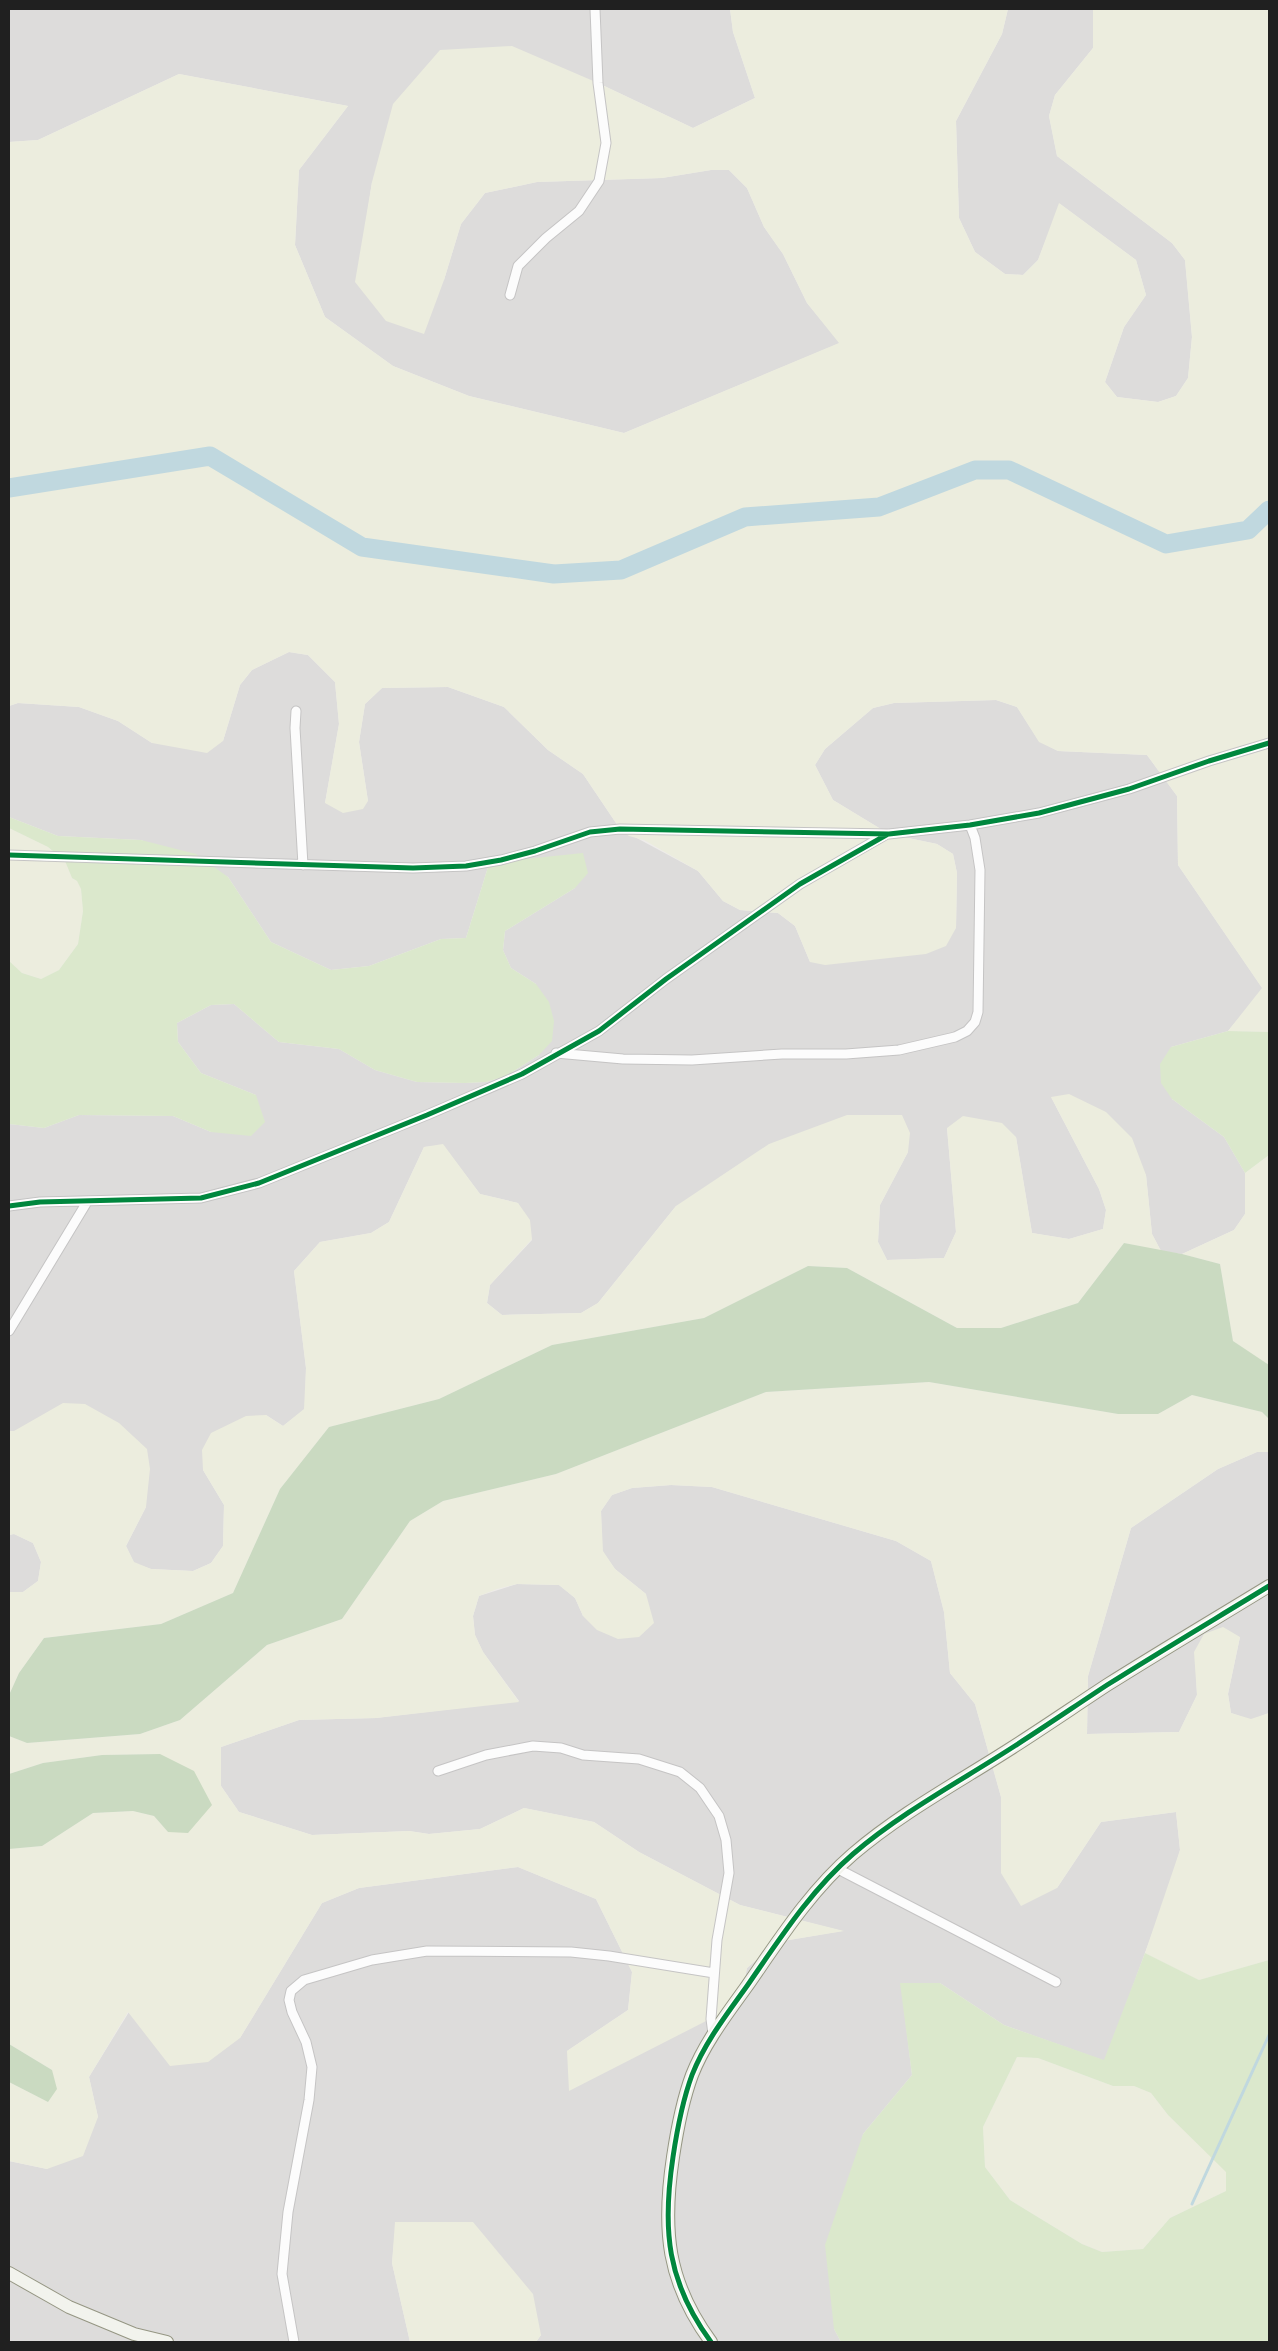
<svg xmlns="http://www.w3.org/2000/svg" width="1278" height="2351" font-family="'Space Grotesk',sans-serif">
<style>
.residential{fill:#dddcdb}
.farmland{fill:#ecedde}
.grass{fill:#dbe8cc;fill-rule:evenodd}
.forest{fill:#cadac1}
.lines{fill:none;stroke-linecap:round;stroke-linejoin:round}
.stream{stroke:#c0d8df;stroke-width:3}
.river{stroke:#c0d8df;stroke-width:19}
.street-casing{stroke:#c5c4c4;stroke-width:11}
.secondary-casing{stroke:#959683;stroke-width:14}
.street{stroke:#fcfcfc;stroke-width:9}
.secondary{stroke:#f2f3ed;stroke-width:12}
.cycleway-casing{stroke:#fff;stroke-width:8}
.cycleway{stroke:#00873e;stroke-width:5}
</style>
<rect width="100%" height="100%" fill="#eeecea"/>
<!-- residential -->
<path class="residential" d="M9 9H730L733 32 755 98 693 128 598 83 372 182 365 229 444 280 461 224 485 193 537 182 662 178 711 170H729L747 188 764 227 783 254 807 303 840 343 624 433 469 396 393 366 325 317 295 245 299 170 348 106 179 74 38 140 9 142Z
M1008 9H1093V48L1055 95 1049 116 1057 156 1172 243 1185 260 1192 337 1188 378 1176 396 1158 402 1117 397 1105 382 1124 327 1146 295 1136 260 1060 204 1038 260 1023 275 1005 274 975 252 959 218 956 121 1002 34Z
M289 652 308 655 335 682 339 724 325 803 368 801 359 742 365 704 382 688 448 687 504 707 548 750 583 774 620 829 698 871 723 901 740 910 778 913 795 926 810 962 956 928 957 873 953 854 937 844 889 834 833 800 815 765 825 749 873 708 894 703 996 700 1017 707 1039 741 1058 751 1147 755 1177 796 1178 865 1263 989 1228 1031 1171 1047 1172 1099 1224 1137 1245 1173V1214L1234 1230 1182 1254 1161 1251 1152 1234 1146 1175 1051 1097 1099 1189 1106 1210 1103 1229 1069 1239 1032 1233 1016 1137 947 1128 956 1232 944 1258 887 1260 878 1242 880 1205 908 1152 676 1206 598 1303 581 1313 502 1315 487 1303 490 1285 532 1240 518 1203 480 1194 443 1145 424 1147 389 1222 371 1233 320 1242 294 1271 306 1368 305 1409 283 1426 266 1415 203 1470 224 1505 223 1546 211 1563 193 1571 151 1569 134 1563 126 1546 146 1507 14 1431H9V1124L44 1128 79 1115 173 1116 211 1132 256 1095 201 1073 178 1042 177 1023 211 1005 234 1004 279 1042 339 1049 375 1070 417 1082 465 1083 486 1082 506 1076 539 1055 536 984 511 968 503 950 505 931 575 888 488 867 466 938 441 939 369 966 331 970 271 942 228 877 141 840 58 836 9 817V706L18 703 79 707 118 721 152 743 223 741 240 685 252 670Z
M1257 1452H1269V1713L1251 1720 1231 1713 1228 1694 1240 1637 1195 1652 1197 1695 1179 1732 1087 1734 1088 1676 1131 1528 1218 1469Z
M671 1485 712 1487 896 1541 931 1561 944 1612 950 1673 975 1704 1001 1797V1873L1057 1888 1101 1822 1176 1812 1180 1850 1169 1888 1105 2061 1004 2025 940 1983 901 1984 912 2075 863 2134 834 2329 841 2342H536L541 2335 396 2222 392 2263 410 2342H9V2161L47 2169 98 2117 89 2077 129 2012 240 2038 322 1903 359 1888 518 1867 596 1899 632 1972 628 2010 567 2051 742 1993 747 1968 777 1942 842 1931 740 1905 639 1852 594 1822 524 1808 480 1829 429 1834 409 1831 312 1835 239 1812 221 1786V1747L299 1720 376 1718 519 1701 483 1652 475 1635 473 1616 479 1596 517 1584 559 1585 575 1598 583 1616 646 1594 615 1569 602 1551 601 1511 612 1495 632 1488Z
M14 1534 33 1543 41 1562 38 1581 23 1592H9V1535Z"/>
<!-- farmland -->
<path class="farmland" d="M730 9H1008L1002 34 956 121 959 218 975 252 1005 274 1023 275 1038 260 1059 203 1136 260 1146 295 1124 327 1105 382 1117 397 1158 402 1176 396 1188 378 1192 337 1185 260 1172 243 1057 156 1049 116 1055 95 1093 48V9H1269V1032L1228 1031 1262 988 1178 865 1177 796 1147 755 1058 751 1039 742 1017 707 996 700 894 703 873 708 825 749 815 765 833 800 889 834 937 844 953 854 957 873 956 928 946 946 926 954 825 965 810 962 795 926 778 913 740 910 723 901 698 871 644 840 629 836 620 829 583 774 548 750 504 707 448 687 382 688 365 704 359 742 368 801 363 809 343 813 325 803 339 724 335 682 308 655 289 652 252 670 240 685 223 741 207 753 152 743 118 721 79 707 18 703 9 706V142L38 140 179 74 348 106 299 170 295 245 325 317 393 366 469 396 624 433 839 343 807 303 783 254 764 227 747 188 729 170H711L662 178 537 182 485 193 461 224 444 280 424 334 386 321 355 282 372 182 393 104 440 50 512 46 598 83 693 128 755 98 733 32Z
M9 828 48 847 65 861 72 878 77 881 81 889 83 911 78 944 59 970 41 979 22 973 9 962Z
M1069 1094 1106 1112 1132 1138 1146 1175 1152 1234 1161 1251 1124 1243 1078 1303 1001 1328H957L847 1268 808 1266 704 1318 552 1345 439 1399 329 1427 280 1489 233 1593 161 1624 44 1638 19 1673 9 1695V1592H23L38 1581 41 1562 33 1543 14 1534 9 1535V1431H14L63 1403 85 1404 119 1423 147 1449 150 1469 146 1507 126 1546 134 1562 151 1569 193 1571 211 1563 223 1546 224 1505 203 1470 202 1450 211 1433 246 1416 266 1415 283 1426 304 1409 306 1368 294 1271 320 1242 371 1233 389 1222 424 1147 443 1144 480 1194 518 1203 530 1220 532 1239 490 1285 487 1303 502 1315 581 1313 598 1303 676 1206 769 1144 847 1115H902L910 1133 908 1152 880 1205 878 1242 887 1260 944 1258 956 1232 947 1128 963 1116 1002 1123 1016 1137 1032 1233 1069 1239 1103 1229 1106 1210 1099 1189 1051 1097Z
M1269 1155V1365H1267L1233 1341 1220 1264 1182 1254 1234 1230 1245 1214V1173Z
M929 1382 1118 1414H1158L1192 1395 1262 1412 1269 1419V1452H1257L1218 1469 1131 1528 1088 1676 1087 1734 1179 1732 1197 1695 1194 1652 1204 1634 1223 1627 1240 1637 1228 1694 1231 1713 1251 1719 1269 1713V1960L1199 1980 1145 1953 1180 1850 1176 1812 1101 1822 1057 1888 1021 1906 1001 1873V1797L975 1704 950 1673 944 1612 931 1561 896 1541 712 1487 671 1485 632 1488 612 1495 601 1511 603 1551 615 1569 646 1594 654 1623 639 1637 618 1639 597 1630 583 1616 575 1598 559 1585 517 1584 497 1589 479 1596 473 1616 475 1635 483 1652 519 1702 376 1718 299 1720 221 1747V1786L239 1812 312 1835 409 1831 429 1834 480 1829 524 1808 594 1822 639 1852 740 1905 844 1931 777 1942 747 1968 742 1993 723 2020 710 2019 569 2091 567 2051 628 2010 632 1972 596 1899 518 1867 359 1888 322 1903 240 2038 208 2062 170 2066 128 2012 89 2077 98 2117 83 2156 47 2169 9 2161V2082L48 2102 52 2070 9 2044V1849L42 1846 93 1813 133 1811 154 1816 168 1832 160 1754 102 1755 43 1763 9 1774V1736L27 1743 140 1734 180 1720 267 1645 342 1619 410 1521 443 1501 556 1474 766 1392Z
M1017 2057 1038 2058 1113 2086H1134L1151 2093 1168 2115 1227 2172 1226 2191 1170 2218 1143 2249 1102 2252 1082 2244 1010 2200 985 2167 983 2127Z
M395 2222H473L533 2294 541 2335 536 2342H410L392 2263Z"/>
<!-- grass -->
<path class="grass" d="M9 817 58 836 141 840 196 854 228 877 271 942 331 970 369 966 441 939 466 938 488 867 506 861 583 853 588 873 575 888 505 931 503 950 511 968 536 984 549 1002 554 1021 552 1041 539 1055 506 1076 486 1082 465 1083 417 1082 375 1070 339 1049 279 1042 234 1004 211 1005 177 1023 178 1042 201 1073 256 1095 265 1122 251 1136 211 1132 173 1116 79 1115 44 1128 9 1124V961L22 973 41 979 59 970 78 944 83 911 81 889 77 881 72 878 65 861 48 847 9 828Z
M1228 1031 1269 1032V1155L1245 1173 1224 1137 1172 1099 1161 1083 1160 1064 1171 1047Z
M1145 1953 1199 1980 1269 1960V2342H841L834 2329 825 2245 863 2134 912 2075 900 1983H940L1004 2025 1104 2060ZM1017 2057 1038 2058 1113 2086H1134L1151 2093 1168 2115 1226 2172V2191L1170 2218 1143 2249 1102 2252 1082 2244 1010 2200 985 2167 983 2127Z"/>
<!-- forest -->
<path class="forest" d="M1124 1243 1182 1254 1220 1264 1233 1341 1269 1365V1419L1262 1412 1192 1395 1158 1414H1118L929 1382 766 1392 556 1474 443 1501 410 1521 342 1619 267 1645 180 1720 140 1734 27 1743 9 1736V1695L19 1673 44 1638 161 1624 233 1593 280 1489 329 1427 439 1399 552 1345 704 1318 808 1266 847 1268 957 1328H1001L1078 1303Z
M160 1754 194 1771 212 1805 188 1833 168 1832 154 1816 133 1811 93 1813 42 1846 9 1849V1774L43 1763 102 1755Z
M9 2044 52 2070 57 2089 48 2102 9 2082Z"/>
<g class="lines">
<!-- stream -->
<path class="stream" d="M1192 2204 1269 2035"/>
<!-- river -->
<path class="river" d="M9 488 210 456 362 547 554 574 621 570 745 517 879 507 975 470H1009L1166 544 1248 530 1269 510"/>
<defs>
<path id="street" d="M510 295 518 266 546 238 579 211 599 181 606 143 598 83 595 9
M296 711 295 728 303 865
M9 855 413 868 466 866 501 860 535 851 590 832 620 829 889 834 970 825 1039 813 1129 789 1209 761 1269 743
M556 1053 623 1059 692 1060 782 1054H846L899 1050 955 1037 967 1031 975 1022 978 1012 980 870 975 838 970 825
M9 1206 40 1202 201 1198 259 1183 427 1115 522 1074 599 1031 666 979 800 884 887 834
M9 1331 87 1202
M438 1771 486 1755 533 1746 561 1748 583 1755 639 1759 680 1772 700 1788 719 1816 726 1840 729 1873 717 1940 711 2019 713 2034
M838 1869 1056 1982
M294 2342 282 2274 288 2212 309 2100 312 2067 306 2042 292 2012 289 2000 291 1991 304 1980 372 1960 427 1951 571 1952 609 1956 714 1973"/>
<path id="secondary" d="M9 2273 69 2307 134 2334 167 2342
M711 2342C667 2282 662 2230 673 2157 677 2130 682 2102 692 2075 705 2042 727 2014 747 1986 779 1940 810 1891 853 1854 901 1813 957 1783 1010 1749 1043 1728 1075 1706 1107 1685 1161 1651 1215 1619 1269 1586"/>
</defs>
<!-- street casing -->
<use href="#street" class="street-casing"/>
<!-- secondary casing -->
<use href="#secondary" class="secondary-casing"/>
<!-- street -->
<use href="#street" class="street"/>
<!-- secondary -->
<use href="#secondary" class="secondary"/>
<defs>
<path id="cycleway" d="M9 855 413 868 466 866 501 860 535 851 590 832 620 829 889 834 970 825 1039 813 1129 789 1209 761 1269 743
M9 1206 40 1202 201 1198 259 1183 427 1115 522 1074 599 1031 666 979 800 884 888 834
M711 2342C667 2282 662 2230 673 2157 677 2130 682 2102 692 2075 705 2042 727 2014 747 1986 779 1940 810 1891 853 1854 901 1813 957 1783 1010 1749 1043 1728 1075 1706 1107 1685 1161 1651 1215 1619 1269 1586"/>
</defs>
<!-- cycleway casing -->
<use href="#cycleway" class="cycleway-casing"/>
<!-- cycleway -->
<use href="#cycleway" class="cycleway"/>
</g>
<!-- border -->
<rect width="1278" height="2351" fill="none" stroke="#202020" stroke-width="20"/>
</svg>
